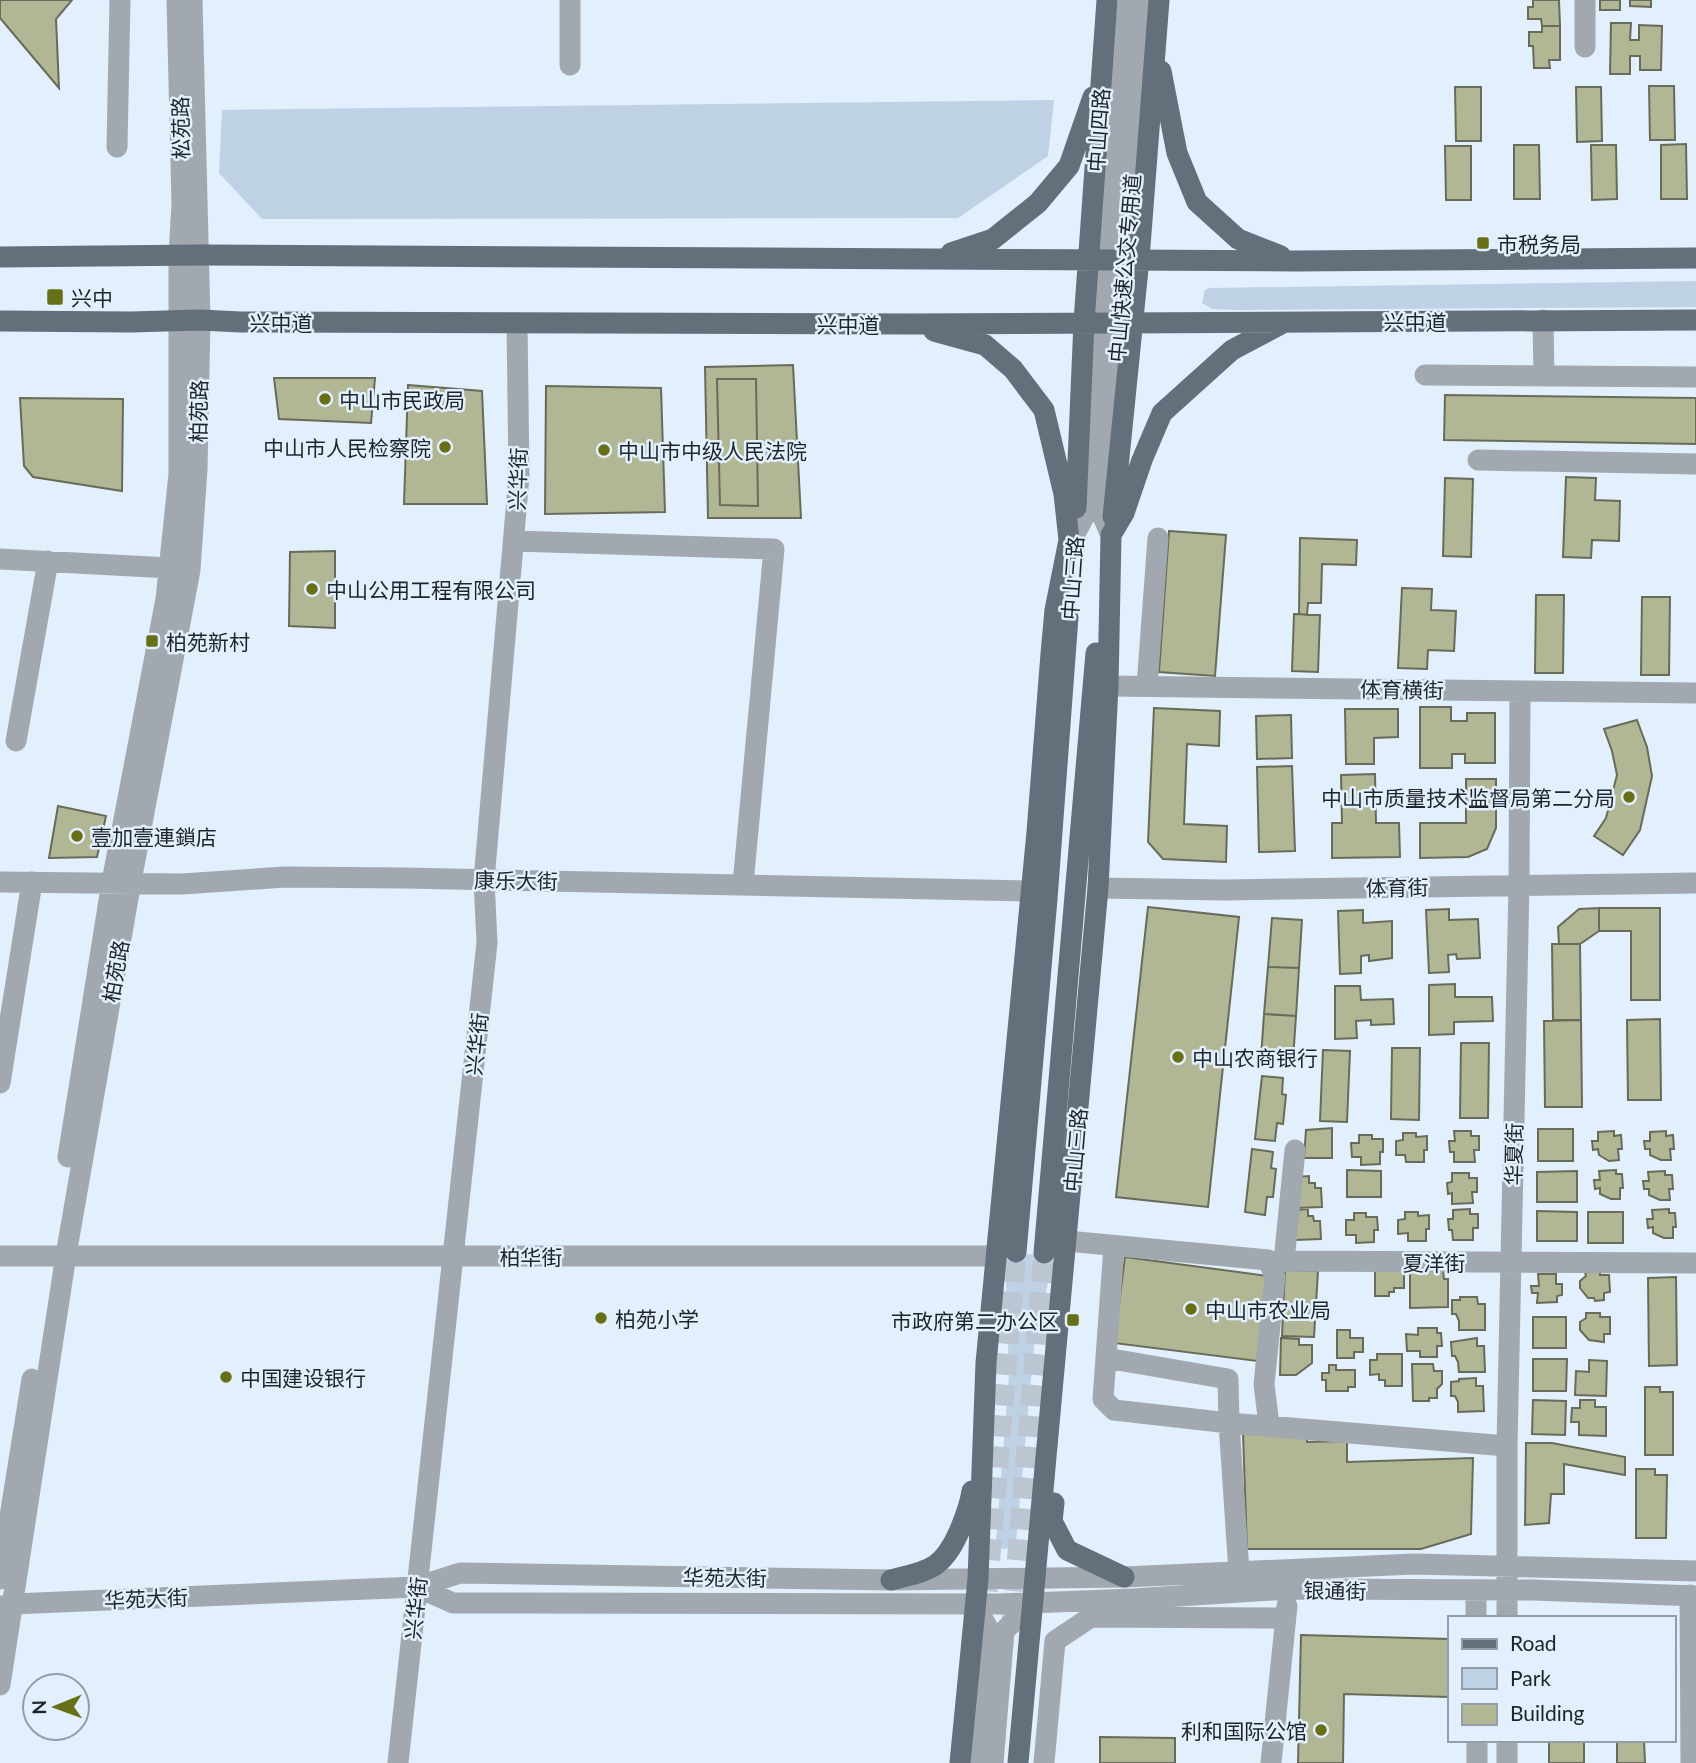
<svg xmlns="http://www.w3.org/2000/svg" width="1696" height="1763" font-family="Lato,'Noto Sans SC',sans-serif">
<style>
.green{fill:#bfd1e4}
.building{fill:#b1b795;stroke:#686b59;stroke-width:2}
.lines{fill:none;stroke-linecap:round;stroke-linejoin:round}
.major-tunnel{stroke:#bbc6d2;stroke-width:21;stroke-dasharray:21 10;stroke-linecap:butt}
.minor{stroke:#a2a8af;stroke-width:21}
.major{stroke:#636f7b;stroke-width:21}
.poi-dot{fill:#676f17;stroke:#e2effc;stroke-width:2.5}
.labels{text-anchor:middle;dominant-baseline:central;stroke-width:5;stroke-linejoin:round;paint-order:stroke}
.street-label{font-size:21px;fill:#1e242a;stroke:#e2effc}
.poi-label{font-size:21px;fill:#1e242a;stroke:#e2effc;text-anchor:start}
</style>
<rect width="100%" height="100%" fill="#e2effc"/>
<!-- green -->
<path class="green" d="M1054 100 1048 156 958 218 262 219 219 173 222 110Z
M1696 281V307L1237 310 1212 309 1202 303 1205 290 1210 288Z
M1005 1253 1054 1255 1034 1347 1016 1542C1010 1549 1001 1553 996 1542L1009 1375Z"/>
<!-- building -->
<path class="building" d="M0 0H72L56 19 59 88 0 18Z
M1533 0H1559L1560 26H1542L1541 19H1528V7H1533Z
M1600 0H1620V10H1600Z
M1630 0H1651V7L1630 6Z
M1611 23H1631L1630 40H1639V25L1662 26 1661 70H1640V56H1630V74H1610Z
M1542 26H1560V60H1549L1550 68H1534L1533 46H1529V32H1542Z
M1649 86H1674L1675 140H1650Z
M1455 87H1481V141H1456Z
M1576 87H1601L1602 141 1577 142Z
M1686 144 1687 199H1661V145Z
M1514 145H1539L1540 199H1514Z
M1591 145H1616L1617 199 1592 200Z
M1445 146H1471V200H1446Z
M793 365 801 518H708L705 367Z
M274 378H375L371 423 279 419Z
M717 379H756L758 506 720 505Z
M408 385 482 391 487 504H404Z
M546 386 661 388 665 512 545 514Z
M1445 395 1696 398V444L1444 440Z
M20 398 123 399 122 491 33 477 24 466Z
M1566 477 1596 478 1595 500 1620 501 1619 541 1592 540 1591 558 1563 557Z
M1445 478 1473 479 1471 557 1443 556Z
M1169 531 1226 535 1215 676 1159 672Z
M1300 538 1357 540 1356 565 1322 564 1321 603H1308L1307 615 1299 614Z
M335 551V628L289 626 290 552Z
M1402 588 1432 589 1431 610 1456 611 1454 651 1428 650 1427 669 1398 668Z
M1536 595H1564L1563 673H1535Z
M1642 597H1670L1669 675H1641Z
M1294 614 1320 615 1318 672 1292 671Z
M1420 707H1451V721H1467V713H1495V763H1465V754H1452V768H1420Z
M1154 708 1220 711 1219 746 1187 744 1184 824 1227 826 1226 862 1163 859 1148 842Z
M1345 709H1398V737L1374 738V764H1346Z
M1291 715 1292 758 1257 759 1256 716Z
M1637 720 1647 747 1652 776 1640 830 1623 855 1594 836 1606 818 1617 775 1612 751 1604 729Z
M1292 766 1295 851 1259 852 1257 767Z
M1375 774 1376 823H1399L1400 857 1332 858V823H1342L1341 775Z
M1466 779H1496V828L1487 849 1468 857 1420 858V823H1466Z
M58 806 106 816 97 857 49 858Z
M1148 907 1239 917 1208 1207 1116 1197Z
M1599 908H1660V1000H1631V931H1599Z
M1599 908V931L1580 944H1559L1558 927 1579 909Z
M1449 909V920L1478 919 1480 958 1457 959 1456 954 1448 955 1449 972 1429 973 1426 910Z
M1363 910V923L1392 921V958L1369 961V955L1361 956V973L1340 974 1338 911Z
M1272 918 1302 920 1299 968 1268 967Z
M1552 944H1580L1581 1020H1553Z
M1268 967 1299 968 1296 1016 1264 1014Z
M1455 984V997H1492L1493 1021 1454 1022V1034L1429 1035V985Z
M1335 986H1360L1361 1000 1393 999 1394 1024 1371 1025V1020L1356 1021 1357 1038 1335 1039Z
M1264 1014 1296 1016 1293 1060 1261 1058Z
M1660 1019 1661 1100H1628L1627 1020Z
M1581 1020 1582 1107H1545L1544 1021Z
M1461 1043H1489L1488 1118H1460Z
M1392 1048H1420L1419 1120 1391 1119Z
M1323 1050 1350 1051 1347 1122 1320 1121Z
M1262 1076 1283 1078 1282 1094 1286 1095 1283 1124 1277 1123 1275 1141 1255 1139Z
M1332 1128V1158H1304L1306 1130Z
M1538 1129H1573V1161H1538Z
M1454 1131H1471V1136H1479V1150H1474L1475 1162H1454V1152H1450L1449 1141H1455Z
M1614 1131V1136L1621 1135 1622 1149H1618L1619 1160 1609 1161 1599 1155 1598 1149 1593 1150 1592 1141H1598V1132Z
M1666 1131V1136L1673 1135 1674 1149H1670L1671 1160H1661L1650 1155V1149H1645L1644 1141H1650V1132Z
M1403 1133H1416V1137L1427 1136V1150H1424V1162H1406L1405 1155H1396V1141L1403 1140Z
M1359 1135H1372V1139H1383V1152H1380V1164L1361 1165V1157H1352L1351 1143H1359Z
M1252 1149 1273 1152 1271 1168 1276 1169 1273 1197H1267L1265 1215 1245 1212Z
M1347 1170 1381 1171V1197H1347Z
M1616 1170V1174H1622L1623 1188H1620V1199H1611L1600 1194V1188L1595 1189 1594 1180H1600L1599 1171Z
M1577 1171V1202H1537V1172Z
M1665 1171V1175H1672L1673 1189H1669L1670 1200H1660L1649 1195V1189H1644L1643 1181H1649L1648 1172Z
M1452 1173H1469V1178H1477V1192H1472L1473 1203 1452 1204V1193L1448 1194 1447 1183 1452 1182Z
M1309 1176V1183H1315V1188H1321L1322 1207 1296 1208 1297 1177Z
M1308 1209V1216H1313L1314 1221H1320L1321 1239 1295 1240V1210Z
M1470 1209V1214H1478V1228H1473V1240H1453L1452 1230H1449L1448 1219H1453V1210Z
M1669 1209V1213H1675L1676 1227H1673V1238H1664L1653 1233V1227L1648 1228 1647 1219H1653L1652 1210Z
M1537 1211 1577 1212V1241H1537Z
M1405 1212H1418V1216L1429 1215V1229H1426V1241H1408V1233L1398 1234V1220L1405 1219Z
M1588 1212H1623V1243H1588Z
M1354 1213H1366V1217H1377L1378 1230H1374V1242L1356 1243V1235H1346V1220H1354Z
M1125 1257 1268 1276 1257 1361 1114 1343Z
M1375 1266 1404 1271V1288H1394V1292H1389V1296H1375Z
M1285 1270 1318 1271 1314 1337 1282 1336Z
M1410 1271H1443L1444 1279H1448V1307L1410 1308Z
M1600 1271V1275H1609L1610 1292 1604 1293V1300L1595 1301 1594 1298H1588L1580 1288V1281L1586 1276 1585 1272Z
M1538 1274H1556V1284H1562V1295L1557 1296V1302L1537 1303 1538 1293H1532L1531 1286H1539Z
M1676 1277 1677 1365 1649 1366 1648 1278Z
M1460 1297H1477L1478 1304H1485V1330H1459V1321L1456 1314H1452V1300H1460Z
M1586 1313H1600V1317H1610V1334H1604V1342L1589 1340 1580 1330V1322L1586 1318Z
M1533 1317H1566V1348H1533Z
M1418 1328H1437V1333H1441L1442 1346H1437V1357H1420V1351H1407L1406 1334 1418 1335Z
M1337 1330H1350V1338H1363V1352H1354V1358H1337Z
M1281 1338 1299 1339V1345H1312V1363L1296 1375H1280Z
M1477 1338V1346H1484L1485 1372H1459L1458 1362 1455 1356H1452L1451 1342Z
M1377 1354H1402V1386H1385V1380H1379V1374L1370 1375V1360H1377Z
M1533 1359H1567L1566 1391H1533Z
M1589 1360 1607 1361 1606 1396 1575 1395 1576 1371 1589 1372Z
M1412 1364H1433L1434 1371H1442V1384L1437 1389V1398H1429V1401H1413Z
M1329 1365H1336V1370H1355V1387H1348V1391H1326V1380H1322V1373H1329Z
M1476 1378V1386H1483L1484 1411 1458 1412V1402L1455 1396H1451V1382L1459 1381V1379Z
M1645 1387H1660V1392H1673V1455H1645Z
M1533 1400 1566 1401 1565 1435 1532 1434Z
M1580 1400H1595V1407H1606V1436L1579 1435V1422H1571L1572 1408H1580Z
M1307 1431V1442L1347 1441V1462L1473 1458 1471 1534 1421 1549H1247L1243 1433Z
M1526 1443H1552L1625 1457V1475L1564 1464V1494H1551L1549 1523 1525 1525Z
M1636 1469H1655V1475H1667L1666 1538H1636Z
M1301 1635 1449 1639V1697L1344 1694 1343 1763H1298Z
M1100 1737 1175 1738V1763H1100Z
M1549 1740H1584V1763H1549Z
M1617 1740H1644L1645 1763H1617Z"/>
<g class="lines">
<!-- major-tunnel -->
<path class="major-tunnel" d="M987 1591 1016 1252
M1012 1622 1044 1253"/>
<!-- minor -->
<path class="minor" d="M570 0V65
M1585 0V47
M117 147 120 0
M1543 320 1544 376
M1425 375 1696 377
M1478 460 1696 464
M1075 534 1086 513C1098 342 1114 171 1128 0
M1111 535 1101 512 1126 259 1147 0
M514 541 774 549 743 884
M0 559 170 568
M1108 686 1696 693
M1147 686 1158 538
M16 741 48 561
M0 882 182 884 285 877 405 878 1031 891
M1098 888 1225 890 1696 883
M0 1083 32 882
M1295 1150 1284 1261 1696 1263
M68 1157 112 882 166 599 179 474V256L182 204 177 0
M1067 1241 1268 1260 1275 1277 1264 1384 1269 1425
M0 1256H996
M1106 1358 1228 1379 1229 1423 1114 1410 1103 1399 1114 1246
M1239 1572 1229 1423 1507 1446
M0 1579 32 1379
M417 1587 453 1603 1000 1604 1133 1599 1289 1589 1533 1590 1696 1596
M1476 1591V1618
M1690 1595 1691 1763
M974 1603 989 1630 976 1763
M2 1606 13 1604 417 1587 460 1573 891 1580 1124 1577 1414 1564 1696 1571
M1507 1618V1446L1519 885 1520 691
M0 1685 66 1255 131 881 190 570 197 469 200 320 192 0
M1477 1740V1763
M1507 1740V1763
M398 1763 487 943 484 880 519 476 517 323
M993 1763 1004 1631 1033 1603
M1044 1763 1055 1641 1091 1617 1285 1618
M1271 1763 1287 1606"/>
<!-- major -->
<path class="major" d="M1161 71 1177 153 1197 202 1238 239 1281 256
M951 253 993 239 1038 203 1069 166 1093 97
M0 257 200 255 1296 261 1696 258
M0 321 131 322 200 320 240 322 912 324 1696 320
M934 331 985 345 1013 369 1044 410 1064 494 1069 540 1055 610 1051 654 1037 832 986 1363 978 1579 960 1763
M1076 508 1084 322 1107 0
M1113 517 1139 259 1159 0
M1016 1252 1047 899 1068 617
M1044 1253 1096 653
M1054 1503 1052 1521 1067 1550 1124 1577
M891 1580C929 1570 942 1570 959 1532 965 1518 970 1506 972 1491
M1018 1763 1098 888 1108 686 1111 535 1124 513 1142 460 1162 413 1232 350 1283 323"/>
</g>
<!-- markers -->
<g class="poi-dot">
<rect x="1476" y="236" width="14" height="14" rx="3.5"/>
<rect x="46" y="288" width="18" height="18" rx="3.5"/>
<circle cx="325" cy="399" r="7"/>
<circle cx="445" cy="447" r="7"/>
<circle cx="604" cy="450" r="7"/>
<circle cx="312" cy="589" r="7"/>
<rect x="145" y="634" width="14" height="14" rx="3.5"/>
<circle cx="1629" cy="797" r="7"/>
<circle cx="77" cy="836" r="7"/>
<circle cx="1178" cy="1057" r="7"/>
<circle cx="1191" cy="1309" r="7"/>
<circle cx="601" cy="1318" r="7"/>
<rect x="1066" y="1313" width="14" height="14" rx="3.5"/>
<circle cx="226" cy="1377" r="7"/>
<circle cx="1321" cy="1730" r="7"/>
</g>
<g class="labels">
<!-- street labels -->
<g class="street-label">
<text transform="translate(180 128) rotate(-91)">松苑路</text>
<text transform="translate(1098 130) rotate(-86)">中山四路</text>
<text transform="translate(1124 268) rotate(-85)">中山快速公交专用道</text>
<text x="1415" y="321">兴中道</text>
<text x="281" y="322">兴中道</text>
<text x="848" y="324">兴中道</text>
<text transform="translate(198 411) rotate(-89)">柏苑路</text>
<text transform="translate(517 479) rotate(-88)">兴华街</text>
<text transform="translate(1072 578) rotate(-86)">中山三路</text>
<text transform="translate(1402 689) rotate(1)">体育横街</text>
<text transform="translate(516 880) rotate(1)">康乐大街</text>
<text transform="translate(1397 887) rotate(-1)">体育街</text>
<text transform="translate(115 971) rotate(-80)">柏苑路</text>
<text transform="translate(476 1044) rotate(-84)">兴华街</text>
<text transform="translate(1075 1150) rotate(-85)">中山三路</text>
<text transform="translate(1513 1154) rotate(-89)">华夏街</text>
<text x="531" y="1256">柏华街</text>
<text x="1434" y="1262">夏洋街</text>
<text transform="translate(725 1577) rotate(1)">华苑大街</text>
<text transform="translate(1335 1590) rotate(1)">银通街</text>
<text transform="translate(146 1598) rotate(-2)">华苑大街</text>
<text transform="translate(415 1608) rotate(-84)">兴华街</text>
</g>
<!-- poi labels -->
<g class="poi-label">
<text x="1497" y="243">市税务局</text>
<text x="71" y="297">兴中</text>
<text x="339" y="399">中山市民政局</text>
<text x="431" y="447" text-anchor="end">中山市人民检察院</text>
<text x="618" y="450">中山市中级人民法院</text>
<text x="326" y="589">中山公用工程有限公司</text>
<text x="166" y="641">柏苑新村</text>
<text x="1615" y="797" text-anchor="end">中山市质量技术监督局第二分局</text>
<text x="91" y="836">壹加壹連鎖店</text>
<text x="1192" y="1057">中山农商银行</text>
<text x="1205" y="1309">中山市农业局</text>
<text x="615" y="1318">柏苑小学</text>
<text x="1059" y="1320" text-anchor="end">市政府第二办公区</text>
<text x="240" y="1377">中国建设银行</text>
<text x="1307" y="1730" text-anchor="end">利和国际公馆</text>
</g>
</g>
<!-- legend -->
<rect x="1448" y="1616" width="228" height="126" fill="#e2effc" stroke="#949ea8" stroke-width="2"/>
<rect x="1462" y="1639" width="35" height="10" fill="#636f7b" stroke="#949ea8" stroke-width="2"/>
<text x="1510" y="1651" font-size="21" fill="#1e242a">Road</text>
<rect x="1462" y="1668" width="35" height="21" fill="#bfd1e4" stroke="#949ea8" stroke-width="2"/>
<text x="1510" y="1686" font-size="21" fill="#1e242a">Park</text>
<rect x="1462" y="1704" width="35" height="21" fill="#b1b795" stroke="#949ea8" stroke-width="2"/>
<text x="1510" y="1721" font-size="21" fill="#1e242a">Building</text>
<!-- north arrow -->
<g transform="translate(56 1707) rotate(269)"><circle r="33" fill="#e2effc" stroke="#949ea8" stroke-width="2"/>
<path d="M0-5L12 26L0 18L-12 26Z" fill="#676f17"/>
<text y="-10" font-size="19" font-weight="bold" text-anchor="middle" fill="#1e242a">N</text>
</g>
</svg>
